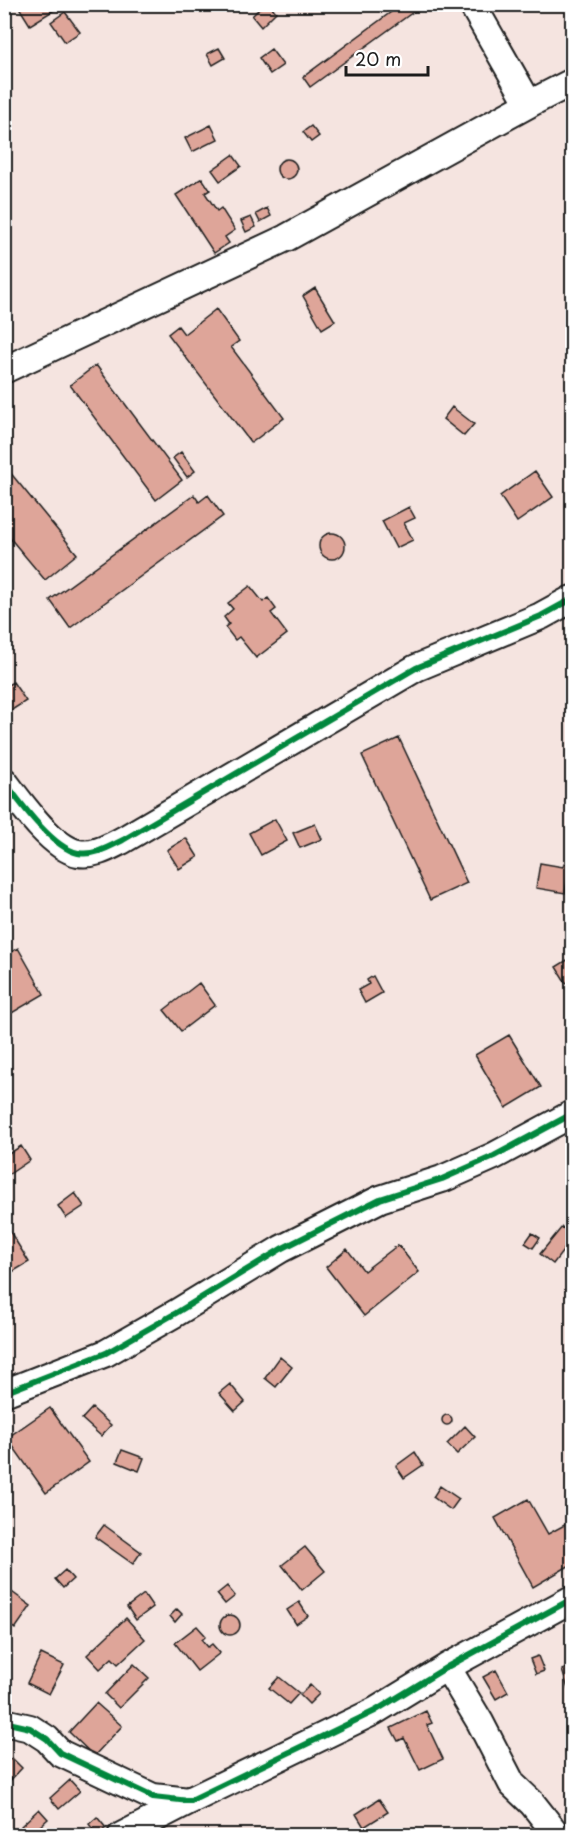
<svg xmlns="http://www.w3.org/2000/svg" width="577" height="1840" font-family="'Playpen Sans',sans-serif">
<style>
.building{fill:#dea599;stroke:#1c1c1c;stroke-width:1.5}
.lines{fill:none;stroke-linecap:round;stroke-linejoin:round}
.street-casing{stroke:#1c1c1c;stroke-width:30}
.street{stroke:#fff;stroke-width:26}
.cycleway-casing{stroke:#fff;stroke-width:10}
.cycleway{stroke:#00873e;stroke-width:6}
</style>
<rect width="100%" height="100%" fill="#f5e4e0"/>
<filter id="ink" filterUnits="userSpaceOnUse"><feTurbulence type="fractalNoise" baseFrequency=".0167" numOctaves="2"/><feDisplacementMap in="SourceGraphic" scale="12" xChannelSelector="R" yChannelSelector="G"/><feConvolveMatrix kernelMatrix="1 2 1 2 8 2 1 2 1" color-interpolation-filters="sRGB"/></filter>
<g filter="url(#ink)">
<!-- building -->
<path class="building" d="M26 4H64L30 25 20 9Z
M264 4H269L276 12 261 27 252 16Z
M402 4H424L310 87 303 77Z
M65 12 80 32 65 42 51 22Z
M219 48 225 58 213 65 207 54Z
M271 49 283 65 270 74 259 58Z
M211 125 218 139 192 152 185 138Z
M311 126 319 136 311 142 303 132Z
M233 155 241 166 220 181 212 170Z
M277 169a10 10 0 1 1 20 0a10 10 0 1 1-20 0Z
M202 178 210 190 205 193 217 211 221 208 235 230 225 237 229 243 214 253 176 195Z
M267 208 271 216 260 222 256 214Z
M251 217 256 227 246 232 241 221Z
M315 288 335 321 322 329 303 296Z
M216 309 239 341 231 347 284 418 251 443 168 334 178 326 184 334Z
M96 365 182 480 156 500 70 385Z
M452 407 474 424 464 436 443 419Z
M181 452 195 471 187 477 173 458Z
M4 465 77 554 45 580 4 531Z
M535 471 553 497 517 522 500 496Z
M194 495 199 502 208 495 223 516 70 628 50 600Z
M409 507 415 518 404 523 413 540 396 548 382 521Z
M319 546a13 13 0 1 1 26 0a13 13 0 1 1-26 0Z
M250 586 263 602 268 598 276 609 271 613 287 634 256 658 239 637 235 640 225 627 229 624 224 617 233 609 228 603Z
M13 682 26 701 7 713 4 709V687Z
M399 738 467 883 430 900 362 755Z
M275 819 287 841 261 855 249 833Z
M315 824 322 839 300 848 293 833Z
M186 838 198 857 179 869 167 850Z
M540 863 563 867 564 864 570 865 565 893 536 888Z
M18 948 44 994 5 1017 4 956Z
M572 957V979L566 983 556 967Z
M373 976 382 993 365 1003 358 990 369 984 367 980Z
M199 983 215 1005 181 1031 164 1010Z
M509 1035 541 1087 506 1108 475 1055Z
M21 1146 30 1160 5 1177 4 1157Z
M75 1193 84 1206 66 1218 58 1206Z
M4 1222 29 1262 4 1277Z
M562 1227 572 1236V1239L553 1264 540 1254Z
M532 1233 540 1238 533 1248 525 1243Z
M398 1245 419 1272 364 1316 326 1267 347 1249 364 1271Z
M280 1357 292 1367 276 1387 265 1378Z
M230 1384 245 1402 235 1411 219 1393Z
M50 1408 89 1462 46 1493 7 1438Z
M92 1408 111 1425 101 1436 82 1419Z
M442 1420a5 5 0 1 1 10 0a5 5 0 1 1-10 0Z
M465 1426 475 1437 457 1454 447 1444Z
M122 1450 144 1458 139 1471 117 1462Z
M415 1452 423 1465 404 1478 396 1466Z
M440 1486 459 1499 451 1510 433 1497Z
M528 1499 548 1534 570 1522 572 1527V1564L533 1587 495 1518Z
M104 1525 141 1552 133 1564 95 1537Z
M305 1547 325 1571 302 1590 282 1565Z
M65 1570 73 1579 63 1588 55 1579Z
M227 1586 235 1596 225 1604 217 1594Z
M9 1590 31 1606 15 1629 4 1621V1596Z
M144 1594 153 1607 136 1620 127 1607Z
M299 1602 308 1616 296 1624 287 1610Z
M177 1609 182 1614 175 1622 170 1616Z
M220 1625a10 10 0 1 1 20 0a10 10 0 1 1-20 0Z
M126 1618 145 1639 118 1664 112 1658 100 1669 87 1655Z
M197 1626 206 1636 202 1640 208 1647 212 1644 220 1653 197 1671 175 1643Z
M41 1654 64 1665 49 1694 27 1683Z
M538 1656 544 1671 536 1674 530 1659Z
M134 1664 149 1678 119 1708 105 1694Z
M572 1666V1698H571L562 1670Z
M496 1670 508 1692 496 1699 483 1677Z
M279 1677 299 1693 289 1704 269 1688Z
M310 1685 319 1694 309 1704 300 1695Z
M96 1703 122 1726 94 1756 69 1732Z
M426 1711 432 1723 427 1725 443 1759 420 1770 404 1738 398 1741 391 1728Z
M12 1758 22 1768 4 1787V1765Z
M70 1780 80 1791 59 1809 50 1798Z
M379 1799 388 1812 364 1827 356 1814Z
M39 1809 48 1819 29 1836 21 1826Z
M97 1817 106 1828 97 1835 89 1824Z
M496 1830 498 1836H483Z"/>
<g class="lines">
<defs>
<path id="street" d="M472 4 529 104 572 82
M4 370 286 238 529 104
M4 781C19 801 52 848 78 853 94 856 109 847 123 840L416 668 541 616 572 599
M4 1393 106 1353 176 1313 281 1249 380 1199 442 1179 494 1156 572 1114
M447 1667 480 1722 512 1784 532 1803 558 1836
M4 1722 30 1728 47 1739 60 1753 153 1797 189 1801 375 1711 447 1667 572 1599
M121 1836 189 1801"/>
</defs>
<!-- street casing -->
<use href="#street" class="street-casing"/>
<!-- street -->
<use href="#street" class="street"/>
<defs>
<path id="cycleway" d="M4 781C19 801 52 848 78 853 94 856 109 847 123 840L416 668 541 616 572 599
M4 1393 106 1353 176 1313 281 1249 380 1199 442 1179 494 1156 572 1114
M4 1722 30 1728 47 1739 60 1753 153 1797 189 1801 375 1711 447 1667 572 1599"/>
</defs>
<!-- cycleway casing -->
<use href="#cycleway" class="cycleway-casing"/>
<!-- cycleway -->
<use href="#cycleway" class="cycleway"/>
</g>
</g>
<!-- margin -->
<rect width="577" height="1840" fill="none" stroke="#fff" stroke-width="24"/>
<rect x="12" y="12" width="553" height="1816" fill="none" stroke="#1c1c1c" stroke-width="2" filter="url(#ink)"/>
<!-- scale -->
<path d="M346 66v9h82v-9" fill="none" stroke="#1c1c1c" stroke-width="3"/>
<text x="355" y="66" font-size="18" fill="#1c1c1c" stroke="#ffffff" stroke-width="4.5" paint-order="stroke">20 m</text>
</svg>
